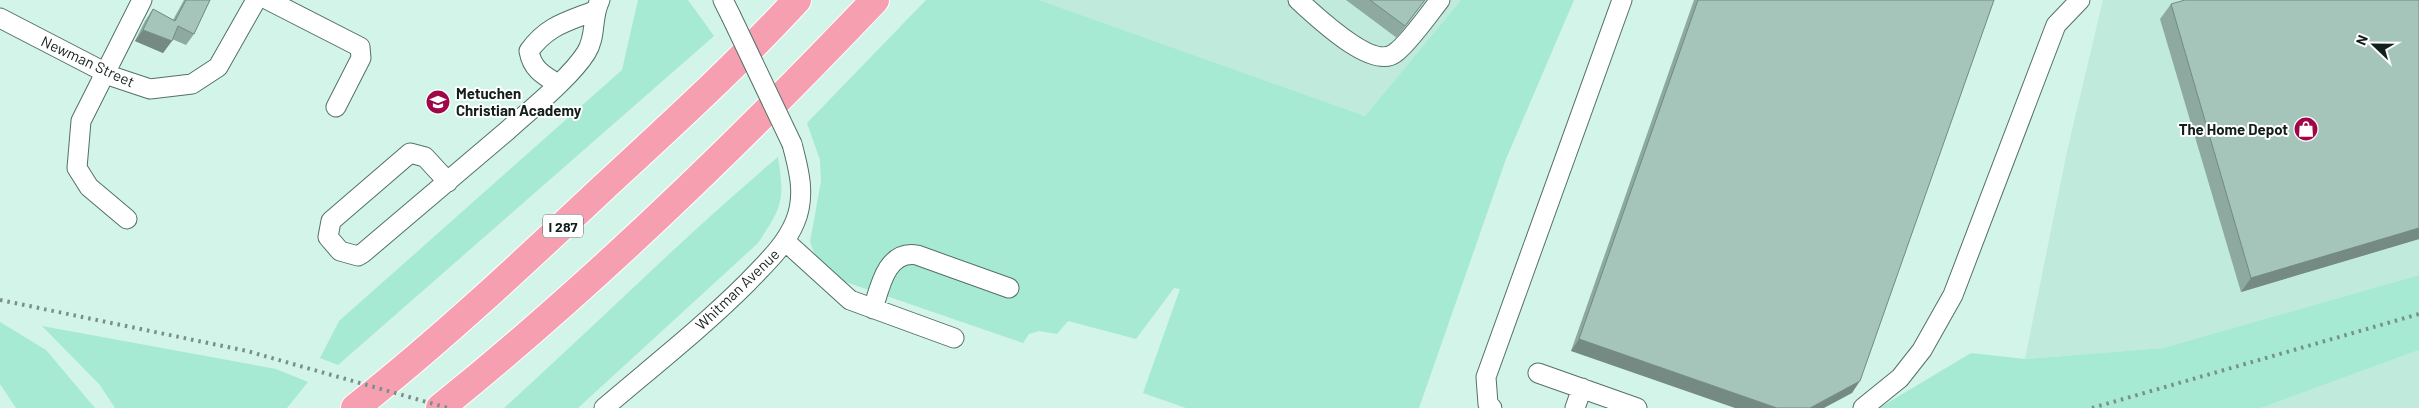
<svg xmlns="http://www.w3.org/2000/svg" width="2419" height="408" font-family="Barlow,sans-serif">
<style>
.built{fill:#c0eadb}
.green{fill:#a6ead3}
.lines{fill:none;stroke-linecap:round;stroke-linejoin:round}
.minor-casing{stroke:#537166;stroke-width:21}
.highway-casing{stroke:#fff;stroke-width:30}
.minor{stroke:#fff;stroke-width:19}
.highway{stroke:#f59fb1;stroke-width:28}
.rail{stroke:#799088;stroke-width:4;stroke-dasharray:2.5 5;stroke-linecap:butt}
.minor-bridge-casing{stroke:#537166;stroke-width:21;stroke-linecap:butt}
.minor-bridge{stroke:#fff;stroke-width:19}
.wall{fill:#8ea9a0}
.shaded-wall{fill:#748a82}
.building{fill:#a5c5ba;stroke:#748a82}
.labels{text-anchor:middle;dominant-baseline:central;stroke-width:4;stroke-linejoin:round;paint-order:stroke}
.shield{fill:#fff;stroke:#5a625f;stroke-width:1}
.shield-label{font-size:14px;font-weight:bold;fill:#131f1b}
.street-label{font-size:15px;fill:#131f1b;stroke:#fff}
.poi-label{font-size:15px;font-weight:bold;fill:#131f1b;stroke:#fff;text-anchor:start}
</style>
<rect width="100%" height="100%" fill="#d3f4e8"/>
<!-- built -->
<path class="built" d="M1039 0H1461L1365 116Z
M2103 0H2419V275L2163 348 2025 359 2067 151Z
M2419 350V408H2261Z"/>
<!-- green -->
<path class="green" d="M638 0H688L714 36 338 365 320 358 339 321 622 70Z
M926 0H1039L1365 116 1461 0H1574L1506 159 1419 408H1186L1143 393 1180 289 1174 288 1136 339 1068 321 1057 334 1039 331 1029 334 1023 343 840 280 816 258 810 242 821 181 820 160 807 123Z
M778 157C785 201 782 207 758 243L578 408H504C596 325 683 237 778 157Z
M2419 275V350L2261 408H1879L1971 353 2025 359 2163 348Z
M0 322 46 350 95 408H16L0 384Z
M42 326 276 369 308 382 287 408H115L100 385Z"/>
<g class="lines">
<defs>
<path id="minor" d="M268 0 360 47 361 58 336 107
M723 0 731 16
M1298 0C1315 15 1372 71 1395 53 1408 44 1429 14 1440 0
M0 18 114 77 150 89 192 84 218 67 256 0
M558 84C543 75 532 69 529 51 547 26 566 22 594 11
M448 182 425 157 410 153 331 221 328 237 340 251 358 256 363 253C412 212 460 171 508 130 530 110 570 78 586 53 597 36 591 17 600 0
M127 219 89 187 77 168 81 121 142 0
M785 241 850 300 954 338
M873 309C880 286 887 250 917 255L1009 288
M1538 373 1637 408
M604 408C652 367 703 327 748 282 766 263 785 246 795 222 806 196 799 170 792 144
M1492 408 1488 404 1486 377 1622 0
M1575 408 1582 388
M1863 408 1900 378 1922 350 1953 295 2056 25 2080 0"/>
<path id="highway" d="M355 408C442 339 523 263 604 187 670 126 736 66 797 0
M440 408C595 283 738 144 875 0"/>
</defs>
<!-- minor casing -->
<use href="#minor" class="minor-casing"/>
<!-- highway casing -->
<use href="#highway" class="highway-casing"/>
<!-- minor -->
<use href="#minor" class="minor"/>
<!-- highway -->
<use href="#highway" class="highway"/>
<!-- rail -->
<path class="rail" d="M0 300 247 351 448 408
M2092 408 2419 314"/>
<defs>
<path id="minor-bridge" d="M731 16 792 144"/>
</defs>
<!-- minor-bridge casing -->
<use href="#minor-bridge" class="minor-bridge-casing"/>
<!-- minor-bridge -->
<use href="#minor-bridge" class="minor-bridge"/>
</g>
<!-- wall -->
<path class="wall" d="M184 0H210L194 34 186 45 172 39 163 53 135 41 145 21 153 9 173 20Z
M1346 0H1425L1397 38Z
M1694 0H1994L1852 393 1571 351Z
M2171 4 2419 239 2241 292 2160 19Z"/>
<!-- shaded-wall -->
<path class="shaded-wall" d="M143 30 172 41 163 53 135 41Z
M2419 228V239L2241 292 2251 278Z
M1579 339 1777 408H1735L1571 351Z
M1860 381 1852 393 1824 408H1810Z"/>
<!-- building -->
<path class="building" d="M186 0H210L194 34 178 26 172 41 143 30 153 9 175 21Z
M1370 0H1425L1405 26Z
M1698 0H1994L1860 381 1810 408H1777L1579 339Z
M2185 0H2419V228L2251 278 2171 4Z"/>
<!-- icons -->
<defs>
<symbol id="school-disc" viewBox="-11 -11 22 22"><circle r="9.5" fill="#a00647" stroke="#fff"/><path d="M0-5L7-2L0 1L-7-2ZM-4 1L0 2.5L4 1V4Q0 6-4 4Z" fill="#fff"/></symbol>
<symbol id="shop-disc" viewBox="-11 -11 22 22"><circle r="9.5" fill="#a00647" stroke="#fff"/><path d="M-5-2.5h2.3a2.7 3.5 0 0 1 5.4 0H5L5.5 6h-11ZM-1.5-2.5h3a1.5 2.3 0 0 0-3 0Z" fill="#fff"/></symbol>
</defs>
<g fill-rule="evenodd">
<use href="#school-disc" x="424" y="88" width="28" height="28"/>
<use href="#shop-disc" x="2292" y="115" width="28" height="28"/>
</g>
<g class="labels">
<!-- shield labels -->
<rect class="shield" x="543" y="214.5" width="40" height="23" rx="4"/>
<g class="shield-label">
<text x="563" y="226">I 287</text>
</g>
<!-- street labels -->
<g class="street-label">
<text transform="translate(88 61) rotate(25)">Newman Street</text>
<text transform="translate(737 289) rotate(-44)">Whitman Avenue</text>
</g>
<!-- poi labels -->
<g class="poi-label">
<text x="456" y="93">Metuchen<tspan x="456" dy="17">Christian Academy</tspan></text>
<text x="2288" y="129" text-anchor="end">The Home Depot</text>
</g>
</g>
<!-- north arrow -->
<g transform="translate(2374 45) rotate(292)" stroke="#ffffff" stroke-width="4" paint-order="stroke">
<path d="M0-4L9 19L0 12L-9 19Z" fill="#131f1b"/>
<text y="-8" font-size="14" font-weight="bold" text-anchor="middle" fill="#131f1b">N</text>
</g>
</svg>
